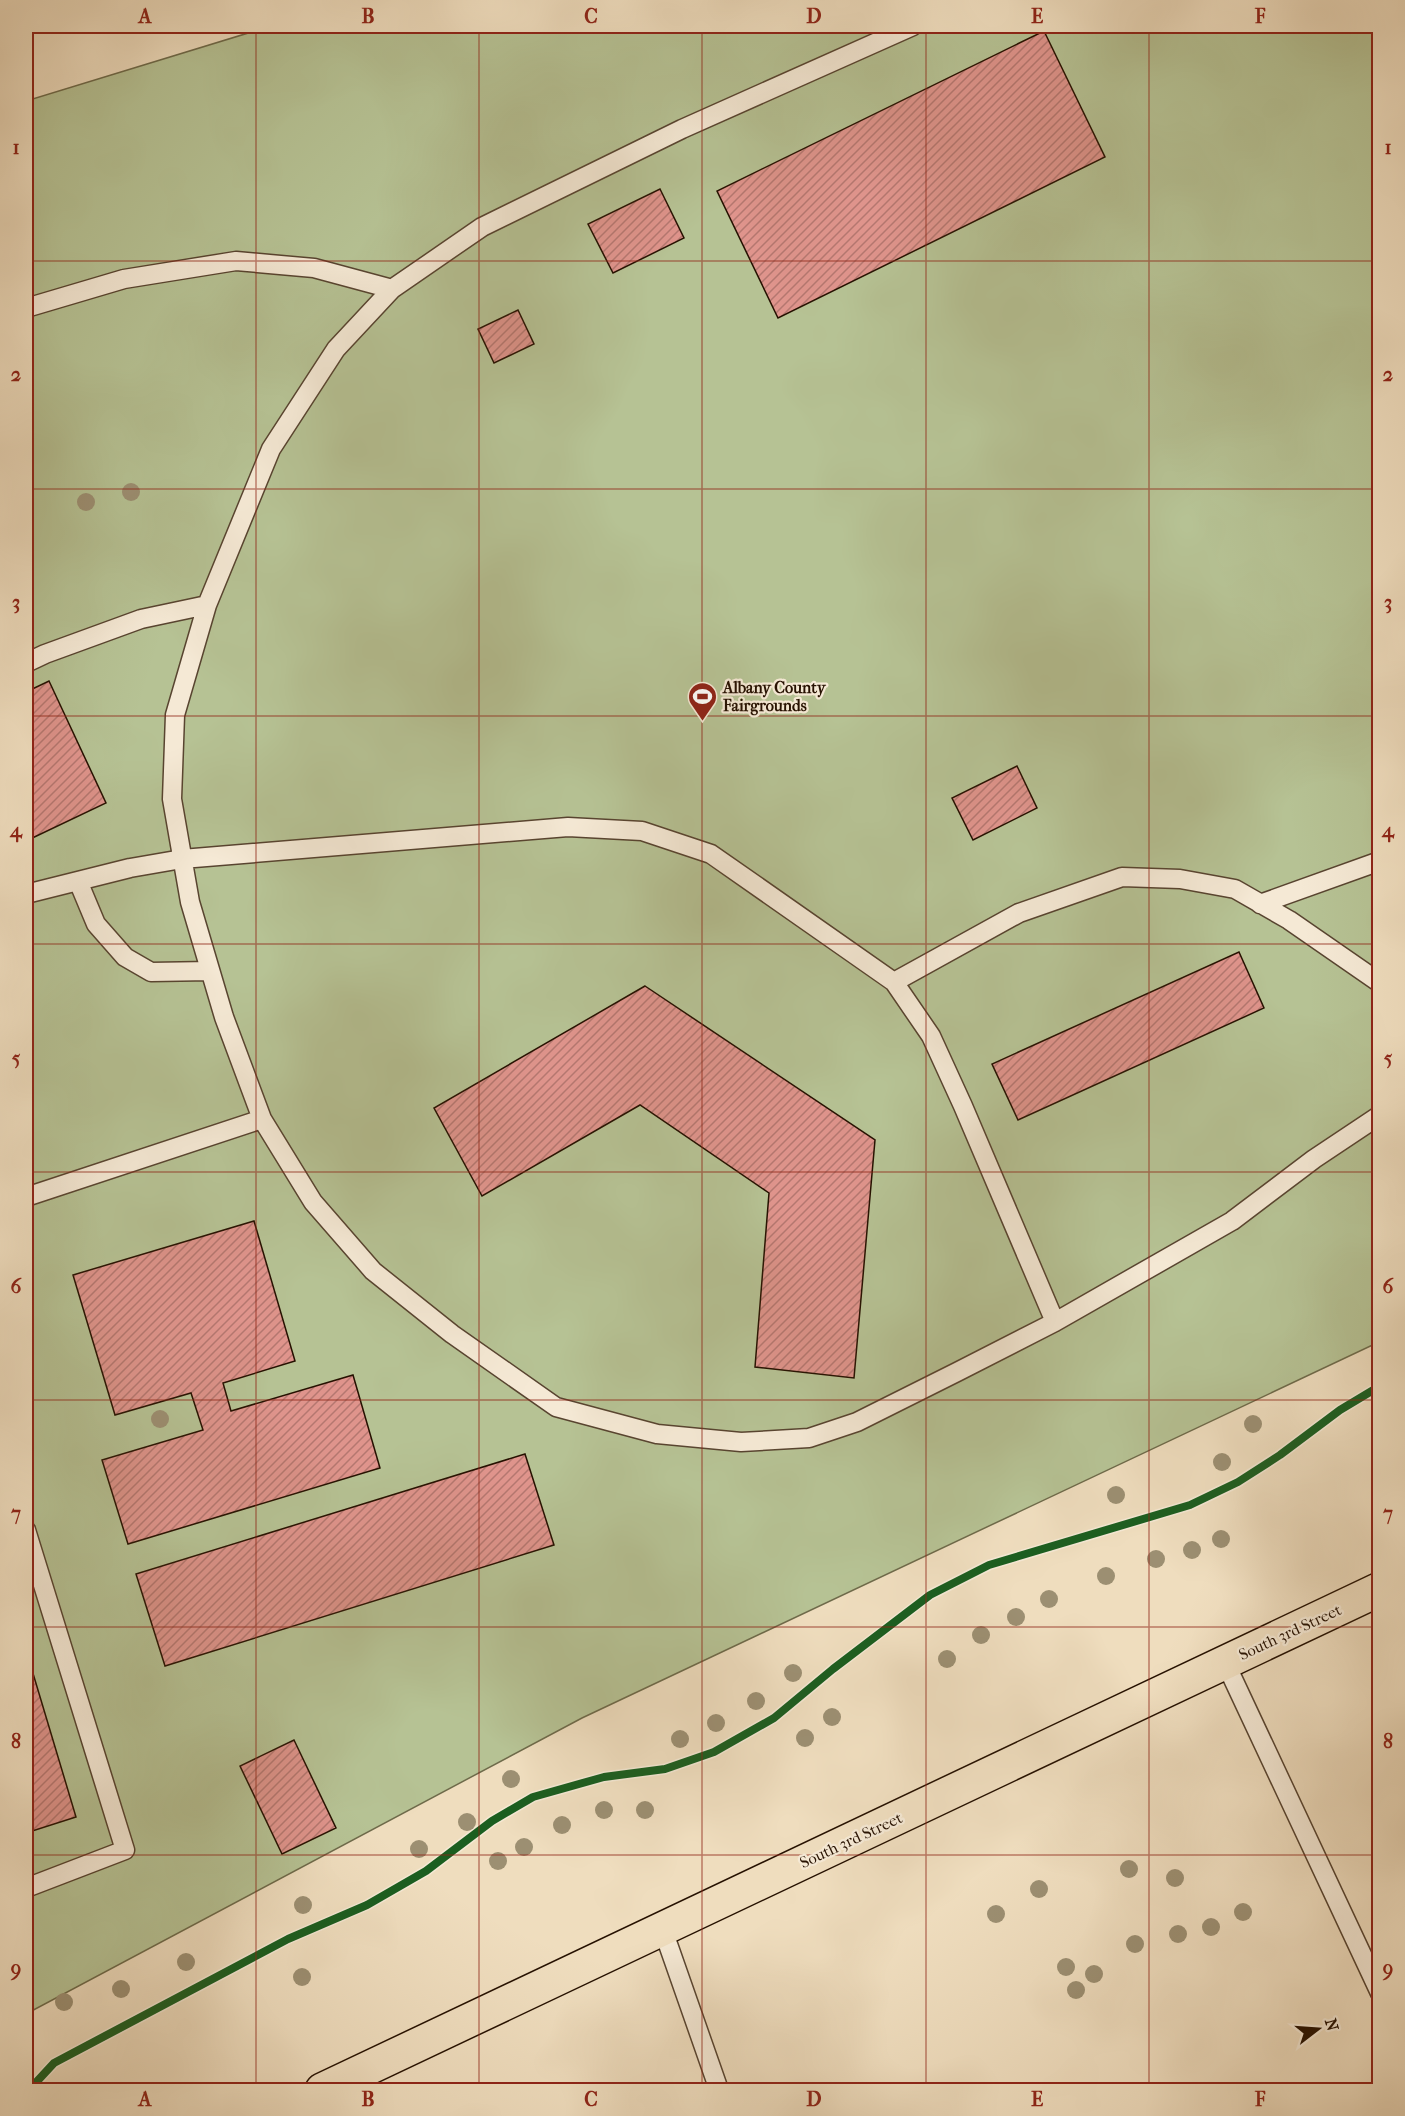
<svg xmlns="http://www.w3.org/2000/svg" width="1405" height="2116" font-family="'IM FELL French Canon',serif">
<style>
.pitch{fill:#b6c294;stroke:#6e6a4a;stroke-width:1.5}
.building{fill:url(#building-hatch);stroke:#261101;stroke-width:1.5}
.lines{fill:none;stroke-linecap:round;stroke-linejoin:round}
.lane-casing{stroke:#584430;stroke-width:21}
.highway-casing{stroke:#261101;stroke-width:36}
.lane{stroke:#f5e9d5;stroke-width:18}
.highway{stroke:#efddbe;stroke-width:33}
.cycleway-casing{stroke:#f5e9d5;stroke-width:11}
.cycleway{stroke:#1b5e20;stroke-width:8}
.tree{fill:#9c8f72}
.grid{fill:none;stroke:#8f2418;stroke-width:1.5;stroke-opacity:0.55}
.labels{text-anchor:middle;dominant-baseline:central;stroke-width:4.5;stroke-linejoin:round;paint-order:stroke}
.poi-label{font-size:16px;font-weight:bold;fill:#261101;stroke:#f5e9d5;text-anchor:start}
.street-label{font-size:16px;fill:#261101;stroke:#f5e9d5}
.neatline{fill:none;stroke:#8f2418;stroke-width:2}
.grid-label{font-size:20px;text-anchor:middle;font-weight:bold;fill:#8f2418}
</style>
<defs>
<pattern id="building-hatch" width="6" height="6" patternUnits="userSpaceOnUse" patternTransform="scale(1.5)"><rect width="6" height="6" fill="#df948c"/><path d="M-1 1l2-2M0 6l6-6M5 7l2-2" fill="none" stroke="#b57770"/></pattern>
</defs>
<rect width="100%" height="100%" fill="#efddbe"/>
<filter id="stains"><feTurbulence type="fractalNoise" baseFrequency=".00333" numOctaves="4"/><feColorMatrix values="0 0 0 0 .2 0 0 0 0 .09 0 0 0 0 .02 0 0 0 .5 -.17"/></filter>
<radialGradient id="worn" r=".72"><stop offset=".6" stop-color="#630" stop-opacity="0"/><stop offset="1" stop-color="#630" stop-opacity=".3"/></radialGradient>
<!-- pitch -->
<path class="pitch" d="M271 26H1379V1342L582 1718 26 2014V101Z"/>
<!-- building -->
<path class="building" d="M1044 31 1105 157 778 318 717 191Z
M660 189 684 238 613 273 588 224Z
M518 310 534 344 494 363 478 329Z
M49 681 106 803 26 841V692Z
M1017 766 1037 808 973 840 952 798Z
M1239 952 1264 1008 1018 1120 992 1064Z
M645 986 875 1140 854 1378 755 1367 769 1193 640 1105 482 1196 434 1108Z
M254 1221 295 1361 223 1383 231 1411 353 1375 380 1468 128 1544 102 1460 203 1430 191 1393 115 1415 73 1275Z
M525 1454 554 1545 165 1666 136 1574Z
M26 1650 76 1817 26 1833Z
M294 1740 336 1828 282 1854 240 1766Z"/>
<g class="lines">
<defs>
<path id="lane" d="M26 308 124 279 236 261 314 268 392 289
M26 663 45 654 141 619 207 605
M78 881 96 924 125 957 151 972 210 971
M26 894 130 868 182 859 568 827 642 831 711 854 894 982 931 1036 963 1106 1055 1322
M1260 904 1380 861
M894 982 1019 913 1122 877 1180 879 1235 889 1289 920 1380 983
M262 1119 313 1202 373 1271 452 1334 556 1407 657 1434 741 1442 809 1438 857 1422 957 1372 1055 1322 1232 1221 1314 1159 1380 1115
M26 1197 262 1119 224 1017 190 902 172 799 175 715 207 605 271 449 336 349 392 289 482 227 682 129 913 26
M26 1530 125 1850 26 1888
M1225 1662 1380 1993
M663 1930 719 2090"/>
<path id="highway" d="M322 2090 1380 1589"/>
</defs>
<!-- lane casing -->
<use href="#lane" class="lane-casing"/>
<!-- highway casing -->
<use href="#highway" class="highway-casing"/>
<!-- lane -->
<use href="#lane" class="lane"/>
<!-- highway -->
<use href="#highway" class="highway"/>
<defs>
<path id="cycleway" d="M29 2090 54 2063 288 1939 367 1905 426 1871 492 1821 533 1797 604 1777 665 1769 714 1752 774 1718 833 1669 930 1595 989 1565 1190 1505 1238 1482 1280 1455 1340 1410 1380 1386"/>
</defs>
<!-- cycleway casing -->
<use href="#cycleway" class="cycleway-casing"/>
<!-- cycleway -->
<use href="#cycleway" class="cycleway"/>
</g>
<!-- trees -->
<g class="tree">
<circle cx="131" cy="492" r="9"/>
<circle cx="86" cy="502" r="9"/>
<circle cx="160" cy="1419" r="9"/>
<circle cx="1253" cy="1424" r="9"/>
<circle cx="1222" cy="1462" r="9"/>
<circle cx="1116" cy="1495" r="9"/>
<circle cx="1221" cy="1539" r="9"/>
<circle cx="1192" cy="1550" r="9"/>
<circle cx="1156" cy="1559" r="9"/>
<circle cx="1106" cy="1576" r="9"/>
<circle cx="1049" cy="1599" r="9"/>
<circle cx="1016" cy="1617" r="9"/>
<circle cx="981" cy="1635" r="9"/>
<circle cx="947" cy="1659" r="9"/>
<circle cx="793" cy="1673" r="9"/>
<circle cx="756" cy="1701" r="9"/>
<circle cx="832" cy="1717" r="9"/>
<circle cx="716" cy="1723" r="9"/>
<circle cx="805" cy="1738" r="9"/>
<circle cx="680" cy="1739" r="9"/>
<circle cx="511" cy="1779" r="9"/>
<circle cx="604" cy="1810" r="9"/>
<circle cx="645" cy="1810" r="9"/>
<circle cx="467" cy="1822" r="9"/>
<circle cx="562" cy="1825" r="9"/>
<circle cx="524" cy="1847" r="9"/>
<circle cx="419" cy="1849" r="9"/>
<circle cx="498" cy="1861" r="9"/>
<circle cx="1129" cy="1869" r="9"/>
<circle cx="1175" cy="1878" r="9"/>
<circle cx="1039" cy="1889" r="9"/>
<circle cx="303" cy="1905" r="9"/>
<circle cx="1243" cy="1912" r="9"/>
<circle cx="996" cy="1914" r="9"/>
<circle cx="1211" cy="1927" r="9"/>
<circle cx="1178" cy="1934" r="9"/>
<circle cx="1135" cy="1944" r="9"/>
<circle cx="186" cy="1962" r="9"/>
<circle cx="1066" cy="1967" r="9"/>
<circle cx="1094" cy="1974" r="9"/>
<circle cx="302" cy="1977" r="9"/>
<circle cx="121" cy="1989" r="9"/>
<circle cx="1076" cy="1990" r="9"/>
<circle cx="64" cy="2002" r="9"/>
</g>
<!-- grid -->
<path class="grid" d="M256 26V2090M479 26V2090M702 26V2090M926 26V2090M1149 26V2090M26 261H1380M26 489H1380M26 716H1380M26 944H1380M26 1172H1380M26 1400H1380M26 1627H1380M26 1855H1380"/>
<!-- icons -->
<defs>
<symbol id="stadium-pin" viewBox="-11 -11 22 30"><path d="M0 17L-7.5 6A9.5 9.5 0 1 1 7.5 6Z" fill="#8f2418" stroke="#f5e9d5"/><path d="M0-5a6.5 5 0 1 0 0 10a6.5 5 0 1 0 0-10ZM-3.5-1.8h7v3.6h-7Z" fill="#fff"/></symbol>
</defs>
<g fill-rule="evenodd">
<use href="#stadium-pin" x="686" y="680" width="33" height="45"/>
</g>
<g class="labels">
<!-- poi labels -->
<g class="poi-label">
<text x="723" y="687">Albany County<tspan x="723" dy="18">Fairgrounds</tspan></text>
</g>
<!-- street labels -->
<g class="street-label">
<text transform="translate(1290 1632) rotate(-25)">South 3rd Street</text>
<text transform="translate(851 1840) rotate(-25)">South 3rd Street</text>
</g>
</g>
<!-- margin -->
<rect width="1405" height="2116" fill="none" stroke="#efddbe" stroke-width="66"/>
<!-- north arrow -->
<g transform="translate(1318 2029) rotate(73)" stroke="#f5e9d5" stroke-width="4.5" paint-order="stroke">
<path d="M0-4.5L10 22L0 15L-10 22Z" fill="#261101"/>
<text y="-9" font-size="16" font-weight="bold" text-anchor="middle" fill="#261101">N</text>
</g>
<rect x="33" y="33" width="1339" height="2050" class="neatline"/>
<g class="grid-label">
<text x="145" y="23">A</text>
<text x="368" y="23">B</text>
<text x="591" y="23">C</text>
<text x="814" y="23">D</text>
<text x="1037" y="23">E</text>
<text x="1260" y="23">F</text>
<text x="16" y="154">1</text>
<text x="1388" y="154">1</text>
<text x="16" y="381">2</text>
<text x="1388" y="381">2</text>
<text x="16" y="609">3</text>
<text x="1388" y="609">3</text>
<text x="16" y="837">4</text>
<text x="1388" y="837">4</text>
<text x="16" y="1065">5</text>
<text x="1388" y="1065">5</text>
<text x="16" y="1293">6</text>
<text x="1388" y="1293">6</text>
<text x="16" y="1520">7</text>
<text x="1388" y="1520">7</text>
<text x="16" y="1748">8</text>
<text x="1388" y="1748">8</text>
<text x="16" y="1976">9</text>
<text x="1388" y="1976">9</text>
<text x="145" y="2106">A</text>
<text x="368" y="2106">B</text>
<text x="591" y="2106">C</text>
<text x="814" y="2106">D</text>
<text x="1037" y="2106">E</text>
<text x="1260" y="2106">F</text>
</g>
<rect width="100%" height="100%" filter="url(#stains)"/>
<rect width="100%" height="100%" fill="url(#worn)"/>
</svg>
